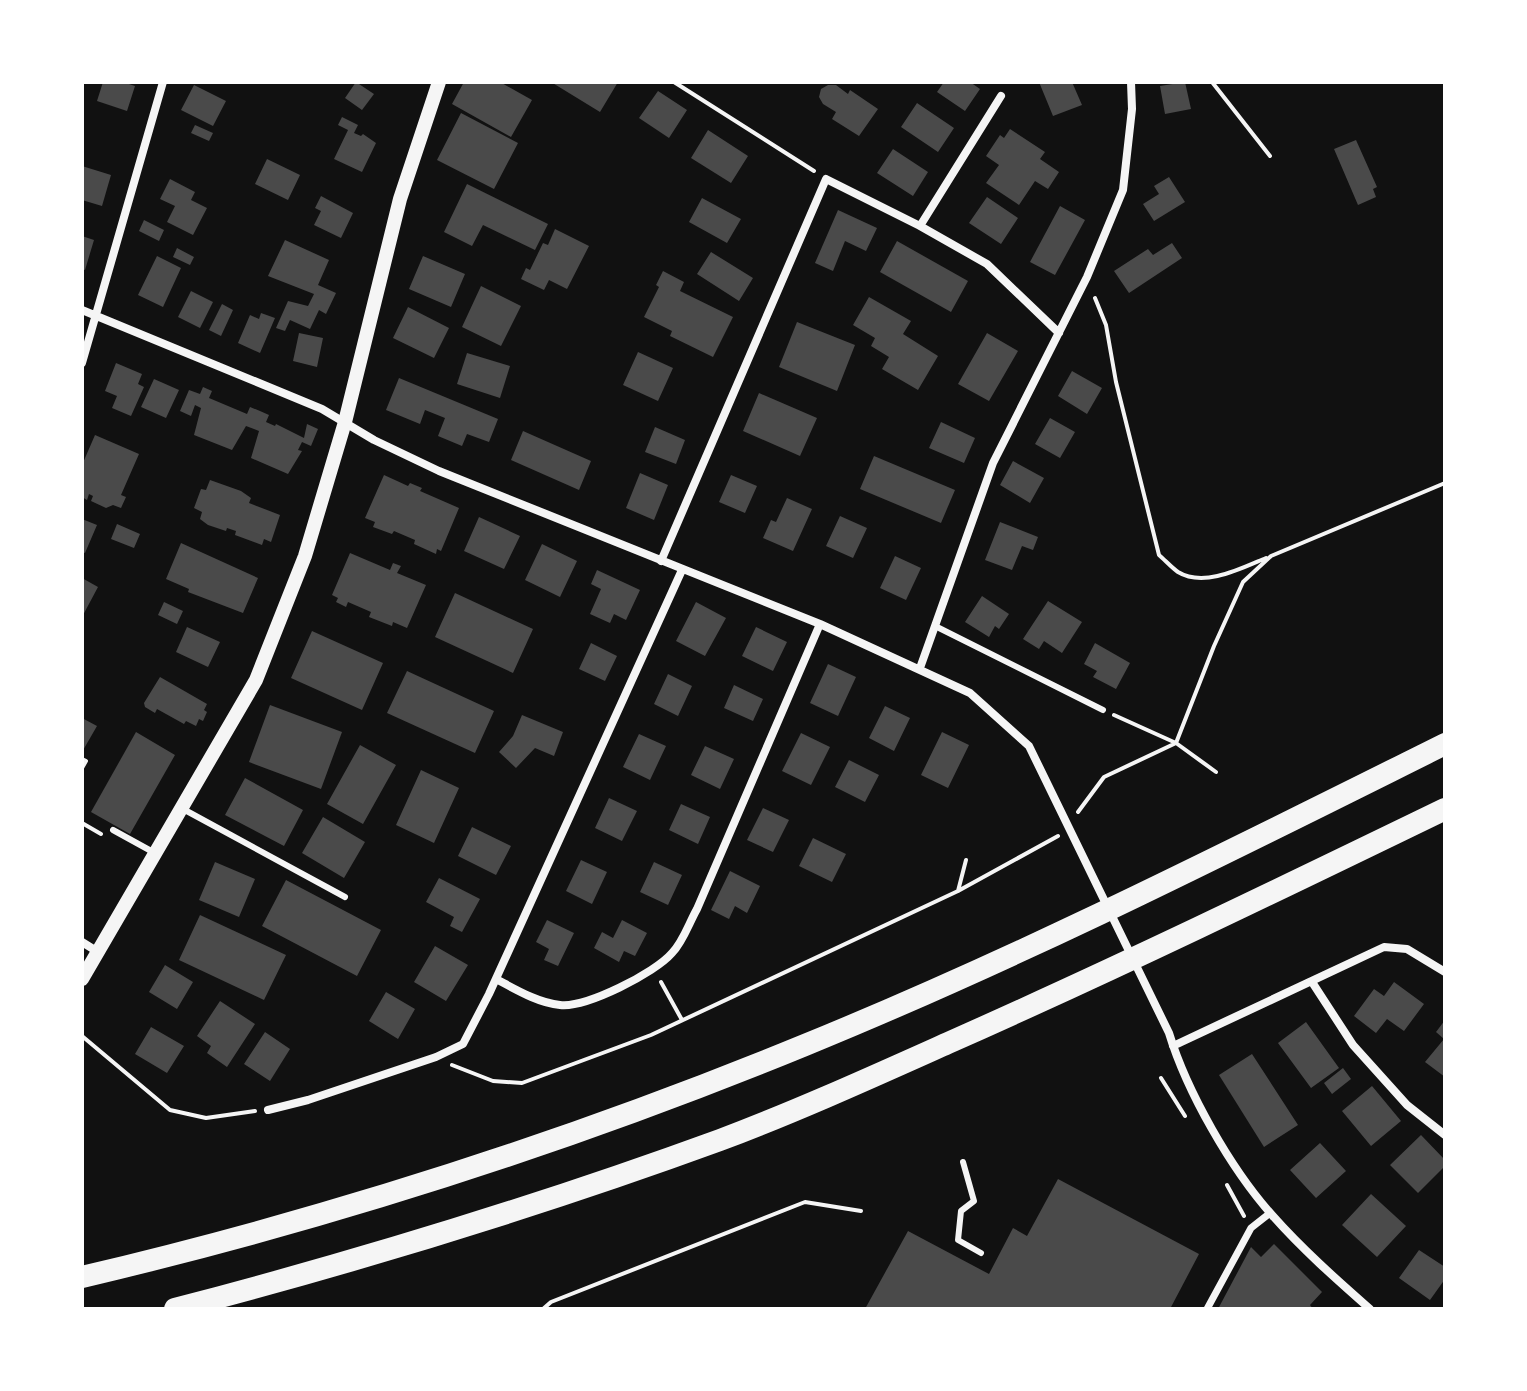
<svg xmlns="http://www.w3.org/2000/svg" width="1527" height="1391" font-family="'PT Sans',sans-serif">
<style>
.building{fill:#4a4a4a}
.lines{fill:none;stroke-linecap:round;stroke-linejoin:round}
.path{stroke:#f5f5f5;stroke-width:4}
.service{stroke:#f5f5f5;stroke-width:6}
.pedestrian{stroke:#f5f5f5;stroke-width:7}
.minor{stroke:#f5f5f5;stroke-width:8}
.tertiary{stroke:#f5f5f5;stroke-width:14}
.motorway{stroke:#f5f5f5;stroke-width:22}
</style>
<rect width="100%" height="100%" fill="#111"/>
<!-- building -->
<path class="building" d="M103 82H123L135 86 127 111 97 101Z
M356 82 374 94 362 110 345 98Z
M464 82H500L532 100 511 137 452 104Z
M551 82H618L600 112Z
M944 82H970L980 89 965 111 937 92Z
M1039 82H1072L1082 105 1053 116Z
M1185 82 1191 109 1165 114 1160 86Z
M194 85 226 101 213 126 181 110Z
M828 85H836L848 94 850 90 878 109 859 136 832 119 836 112 823 104 819 97 821 89Z
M658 91 687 110 669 138 639 118Z
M917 103 954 128 938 152 901 127Z
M461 113 518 143 494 189 437 160Z
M342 117 358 125 354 133 361 136 363 134 376 143 362 172 334 159 348 130 338 125Z
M195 125 213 133 209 141 191 133Z
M1010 129 1045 152 1040 159 1059 172 1048 189 1035 181 1019 205 986 183 999 165 986 156 1000 135 1004 138Z
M708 130 748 156 731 183 691 158Z
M1356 140 1377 187 1373 189 1376 197 1358 205 1334 149Z
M893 149 928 172 913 196 877 173Z
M267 159 300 175 288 200 255 184Z
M82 166 111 175 102 206 82 200Z
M1169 177 1185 202 1154 221 1143 204 1159 194 1154 186Z
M170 179 195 192 191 200 207 208 193 235 167 222 175 206 160 199Z
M467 184 548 224 535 250 483 225 472 246 444 232Z
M321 196 353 213 341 238 314 225 321 211 315 208Z
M987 197 1018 218 1001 244 969 223Z
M702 198 741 219 727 243 689 222Z
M1060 206 1085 220 1055 275 1030 262Z
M838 210 877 228 866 251 845 241 833 271 815 263Z
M144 220 164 230 159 241 139 231Z
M555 229 589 246 567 289 549 280 544 290 521 279 526 268 530 270 543 243 548 245Z
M82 236 94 240 85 270 82 269Z
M285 240 329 260 318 285 336 293 326 314 319 310 310 329 290 320 285 331 276 328 288 301 308 306 314 294 268 276Z
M897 241 968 281 951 312 880 272Z
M1172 243 1182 258 1129 293 1114 271 1148 249 1153 255Z
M177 248 194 257 190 265 173 257Z
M711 252 753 278 739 301 697 274Z
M157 256 181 268 163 307 138 295Z
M423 256 465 274 451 307 409 289Z
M663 271 684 282 680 291 733 317 713 357 670 336 672 331 644 317 659 287 656 285Z
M481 286 521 306 501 346 462 327Z
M191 291 213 302 200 328 178 317Z
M869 297 911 321 903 334 938 356 918 390 882 369 889 357 871 346 875 338 853 325Z
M222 304 233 310 221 336 209 330Z
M408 307 449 328 434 358 393 338Z
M261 313 275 318 260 353 238 343 250 315 259 319Z
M797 322 855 345 837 391 779 367Z
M299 333 323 338 317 367 293 361Z
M987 333 1018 351 989 401 958 384Z
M638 352 673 368 658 401 623 385Z
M467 353 510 366 500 398 457 384Z
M116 363 142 374 138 384 144 387 131 416 112 408 117 396 105 391Z
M1072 371 1102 388 1087 414 1058 396Z
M399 378 498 419 489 442 467 434 462 446 438 436 445 418 425 410 420 424 386 410Z
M154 379 179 390 166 418 141 407Z
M203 387 212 391 209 398 247 414 250 407 260 411 269 415 266 422 275 426 276 424 304 438 307 424 318 429 311 446 302 442 298 450 302 451 288 474 251 458 259 431 246 426 232 450 194 435 201 408 195 405 191 416 180 411 189 390 200 394Z
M759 393 817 418 800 456 743 431Z
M1050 418 1075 432 1060 458 1035 444Z
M941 422 975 438 964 463 929 448Z
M655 427 685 440 676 464 645 452Z
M523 431 591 461 579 490 511 460Z
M95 435 139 454 121 495 126 497 121 508 113 505 106 508 91 501 93 496 89 494 87 500 82 497V465Z
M874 456 955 490 941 523 860 489Z
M1013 461 1044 478 1030 503 1000 485Z
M640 473 668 485 654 520 626 508Z
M384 475 408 486 410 483 422 488 420 491 459 508 441 551 437 549 436 554 414 544 415 540 394 531 392 534 373 527 375 522 365 518Z
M731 475 757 486 745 513 719 502Z
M210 480 241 491 251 498 249 503 280 515 271 542 264 539 262 545 235 535 236 531 227 528 226 531 208 525 200 519 202 512 194 508 201 489 206 490Z
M787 498 812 509 793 551 763 538 771 520 776 522Z
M840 516 867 528 853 558 826 546Z
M479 517 520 536 504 569 464 551Z
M82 519 97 525 85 553 82 552Z
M1000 522 1038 537 1033 550 1022 546 1012 570 985 560Z
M117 524 140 534 134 548 111 539Z
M181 543 258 578 243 613 188 592 189 589 166 579Z
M542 544 577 561 560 597 525 580Z
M350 553 390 570 393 563 401 566 397 573 426 585 407 628 393 622 392 626 369 617 371 612 348 602 346 607 336 602 338 598 332 595Z
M895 556 921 568 906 600 880 588Z
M597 570 640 590 626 620 614 614 610 623 590 614 601 589 591 584Z
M82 578 98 587 82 617Z
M455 593 533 629 513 673 435 637Z
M982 596 1009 614 999 629 995 626 989 637 965 622Z
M1048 601 1082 622 1062 653 1044 641 1039 649 1023 639Z
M164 602 183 611 177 624 158 615Z
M696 602 726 618 705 656 676 641Z
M187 627 220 642 208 667 176 652Z
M756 627 787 642 773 671 742 656Z
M312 631 383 663 362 710 291 678Z
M591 643 617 656 605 681 579 669Z
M1095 643 1130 663 1116 689 1093 677 1097 671 1084 664Z
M828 664 856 677 838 716 810 703Z
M407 671 494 711 475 753 387 713Z
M668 674 692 686 678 716 654 704Z
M160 677 207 704 204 710 207 712 203 721 199 719 196 726 186 721 184 724 157 709 155 713 145 707 144 703Z
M734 685 763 699 753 721 724 708Z
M270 705 342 732 321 789 249 762Z
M885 706 910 718 894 751 869 738Z
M522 715 563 732 554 756 535 748 516 768 499 752 513 736Z
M82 718 97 726 82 752Z
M136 732 175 755 130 834 91 812Z
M942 732 969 745 948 788 921 775Z
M801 733 830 747 811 785 782 771Z
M639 734 666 746 650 780 623 767Z
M360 745 396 765 363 824 327 804Z
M705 746 734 759 720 789 691 775Z
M849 760 879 775 865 802 835 787Z
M421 770 459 788 434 843 396 825Z
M245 778 303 810 284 846 225 815Z
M609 798 637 811 622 841 595 828Z
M681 804 710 817 698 844 669 830Z
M763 808 789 820 773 852 747 840Z
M323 817 365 842 344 878 302 853Z
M472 827 511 846 496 875 458 856Z
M813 838 846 854 832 882 799 866Z
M581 860 607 872 592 904 566 891Z
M215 862 255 879 239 917 199 900Z
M654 862 682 875 668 905 640 892Z
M730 871 760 886 747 913 735 906 729 919 711 910Z
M439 878 480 899 462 932 450 926 454 917 426 902Z
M286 880 381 930 357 976 262 926Z
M200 915 286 955 264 1000 179 960Z
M547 920 574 933 558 966 544 960 549 949 536 942Z
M622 920 647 933 635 956 624 951 619 962 594 948 602 932 613 938Z
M435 946 468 965 446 1001 414 982Z
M165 965 193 982 177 1009 149 992Z
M1394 982 1424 1004 1404 1031 1387 1019 1376 1033 1354 1016 1374 989 1384 996Z
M386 992 415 1009 398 1039 369 1021Z
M220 1001 255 1024 227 1067 207 1053 211 1046 197 1036Z
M1445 1020V1077L1425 1062 1444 1039 1436 1032Z
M1306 1022 1339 1068 1311 1088 1278 1043Z
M151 1027 184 1046 167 1073 135 1054Z
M265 1032 290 1049 270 1081 244 1064Z
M1252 1054 1298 1125 1264 1147 1219 1075Z
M1343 1068 1351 1079 1332 1094 1324 1083Z
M1372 1086 1401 1121 1371 1146 1342 1111Z
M1421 1135 1445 1160V1166L1418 1193 1390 1165Z
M1320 1143 1346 1171 1316 1198 1290 1170Z
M1058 1179 1199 1254 1170 1309H865L908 1231 989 1274 1013 1228 1027 1236Z
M1371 1194 1406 1226 1377 1257 1342 1225Z
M1274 1244 1322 1292 1310 1305 1313 1309H1218L1251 1247 1261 1257Z
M1419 1250 1445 1267V1279L1430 1300 1399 1278Z"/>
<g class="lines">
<!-- path -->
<path class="path" d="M674 82 814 171
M1212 82 1270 156
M1095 298 1106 325 1116 382 1159 555C1165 560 1171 567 1178 572 1204 588 1242 568 1266 558
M1114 715 1176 743 1216 772
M82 759 86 761 82 768
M1078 812 1104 777 1176 743 1214 646 1243 582 1271 556 1445 483
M82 823 101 834
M958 891 966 860
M661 982 682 1020
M82 1036 170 1110 206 1118 255 1111
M452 1065 493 1081 522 1083 651 1035 958 891 1058 836
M1161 1078 1185 1116
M1227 1185 1244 1216
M543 1309 551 1302 805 1202 861 1211"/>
<!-- service -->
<path class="service" d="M937 627 1103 710
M183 809 345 897
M113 830 153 852
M963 1162 974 1201 961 1211 958 1240 981 1253"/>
<!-- pedestrian -->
<path class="pedestrian" d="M1207 1309 1251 1228 1270 1213"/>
<!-- minor -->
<path class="minor" d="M920 226 1001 96
M82 310 322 409 374 440 439 471 820 624 970 693 1029 746 1169 1033C1187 1092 1231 1169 1272 1215 1302 1249 1336 1279 1370 1309
M82 363 163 82
M661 561 826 179 920 226 987 264 1059 333
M920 668 993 463 1087 277 1123 190 1132 109 1131 82
M82 942 98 952
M496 979C515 989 538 1003 560 1005 586 1008 655 973 672 953 683 942 689 923 697 909L820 624
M1312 982 1353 1045 1407 1105 1445 1135
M1173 1046 1384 947 1407 949 1445 972
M268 1110 308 1100 436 1057 463 1044 489 994 682 570"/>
<!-- tertiary -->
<path class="tertiary" d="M82 979 256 680 305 556 345 422 400 199 439 82"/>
<!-- motorway -->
<path class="motorway" d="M82 1277C328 1219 571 1141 805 1045 1023 956 1234 849 1445 744
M175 1309C359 1261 542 1205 720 1140 797 1111 872 1077 948 1043 1115 969 1280 889 1445 809"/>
</g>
<!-- border -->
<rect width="1527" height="1391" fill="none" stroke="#ffffff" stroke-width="168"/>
</svg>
